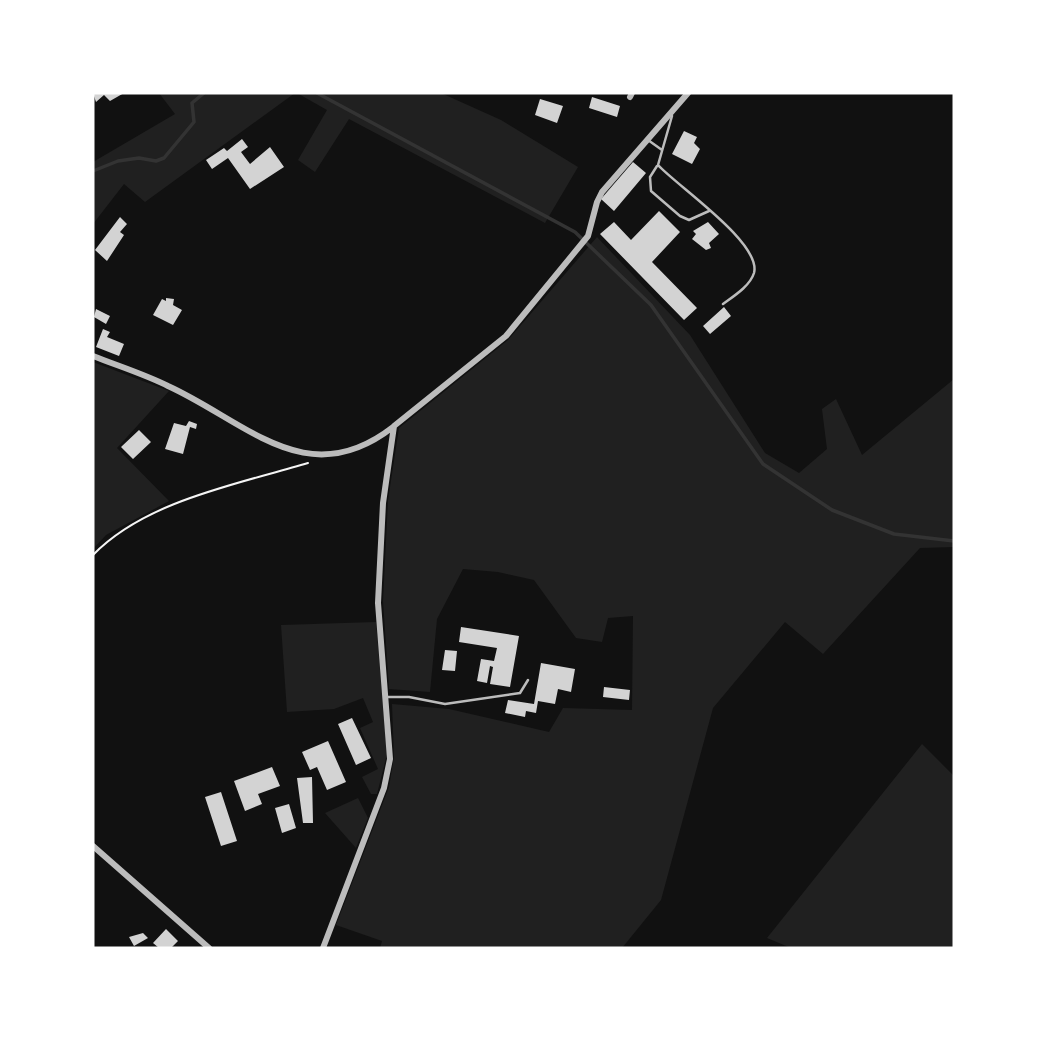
<svg xmlns="http://www.w3.org/2000/svg" width="1047" height="1041" font-family="'Public Sans',sans-serif">
<style>
.green{fill:#202020}
.lines{fill:none;stroke-linecap:round;stroke-linejoin:round}
.stream{stroke:#333;stroke-width:3.5}
.building{fill:#d3d3d3}
.path{stroke:#f5f5f5;stroke-width:2}
.service{stroke:#bcbcbc;stroke-width:2.5}
.minor{stroke:#bcbcbc;stroke-width:6}
</style>
<rect width="100%" height="100%" fill="#111"/>
<!-- green -->
<path class="green" d="M159 93H295L145 202 124 184 93 224V162L175 114Z
M297 93H441L501 120 578 167 545 223 349 119 315 172 298 160 327 110Z
M597 237 690 335 765 453 799 473 827 449 822 409 836 399 862 455 954 379V547L920 548 823 654 785 622 713 708 661 900 622 948H380L382 941 336 925 389 787 394 757 392 704 449 709 549 732 563 708 632 710 633 616 608 618 602 642 576 638 534 580 498 572 463 569 437 619 430 692 389 689 383 601 388 500 399 428 508 340Z
M93 362 169 391 117 448 169 501 106 535 93 549Z
M376 622 387 754 377 794H371L362 777 378 769 360 728 373 722 363 698 334 709 287 712 281 625Z
M922 744 954 776V948H791L767 938Z
M358 798 368 818 356 848 325 813Z"/>
<g class="lines">
<!-- stream -->
<path class="stream" d="M317 93 575 232 651 305 763 464 832 510 894 534 954 541
M93 171 118 161 139 158 156 161 164 158 194 122 192 103 204 93"/>
</g>
<!-- building -->
<path class="building" d="M93 93H124L110 101 104 95 96 102Z
M592 97 620 106 617 117 589 108Z
M540 99 563 106 557 123 535 115Z
M684 131 697 137 694 143 700 149 692 164 672 154Z
M242 139 248 147 241 152 250 164 270 147 284 167 250 189 228 158 212 169 206 160 224 148 227 151Z
M633 162 646 173 614 211 601 199Z
M659 211 680 232 652 262 697 308 684 320 600 234 614 222 631 240Z
M120 217 127 224 120 232 124 235 107 261 95 250Z
M708 222 719 234 709 243 711 248 706 250 692 239 696 234 693 231Z
M166 298 174 299 173 305 182 310 173 325 153 315 162 299 166 301Z
M724 307 731 316 710 334 703 326Z
M96 309 110 316 106 324 94 317Z
M103 329 110 332 107 337 124 344 119 356 96 347Z
M189 421 197 424 196 429 190 427 183 454 165 449 174 423 186 426Z
M139 430 151 442 133 459 121 447Z
M461 627 519 636 510 687 490 684 493 667 490 666 487 683 477 681 481 659 494 661 497 648 459 642Z
M445 650 457 651 455 671 442 670Z
M541 663 575 669 571 692 558 689 555 704 538 701 536 713 526 711 525 717 505 713 508 700 534 704Z
M604 687 630 690 629 700 603 697Z
M352 718 371 758 356 765 338 724Z
M328 741 346 782 327 790 317 767 310 770 302 752Z
M272 767 280 786 258 794 262 804 245 811 234 781Z
M312 777 313 823H303L297 778Z
M221 792 237 841 221 846 205 797Z
M289 804 296 828 282 833 275 808Z
M166 929 178 941 171 948H159L153 943Z
M143 933 148 938 134 946 129 937Z"/>
<g class="lines">
<!-- path -->
<path class="path" d="M93 555C145 501 238 484 308 463"/>
<!-- service -->
<path class="service" d="M672 116 658 165C677 186 762 243 754 273 750 286 734 296 723 304
M648 140 662 150
M657 166 650 177 651 191 680 216 689 220 709 211
M385 697H409L445 704 520 693 528 680"/>
<!-- minor -->
<path class="minor" d="M630 97 632 93
M93 356C118 366 144 374 168 386 247 422 307 494 393 427
M93 846 209 948
M323 948 384 788 390 759 378 603 383 503 394 426 506 336 588 236 597 202 602 192 688 93"/>
</g>
<!-- border -->
<rect width="1047" height="1041" fill="none" stroke="#ffffff" stroke-width="189"/>
</svg>
